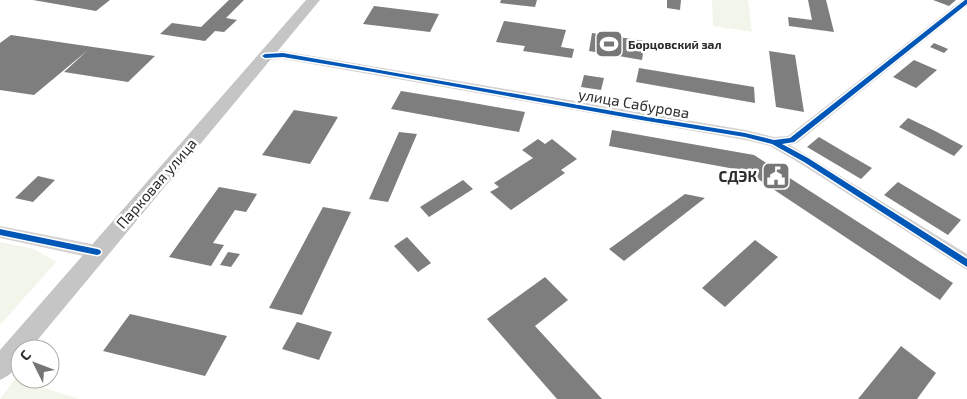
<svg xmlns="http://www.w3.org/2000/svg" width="967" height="399" font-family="'Exo 2',sans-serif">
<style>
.green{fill:#f2f5ea}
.building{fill:#7e7e7e}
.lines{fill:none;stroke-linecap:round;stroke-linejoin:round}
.minor{fill:#d2d2d2;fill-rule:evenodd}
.major{fill:#c5c5c5;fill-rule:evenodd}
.cycleway-casing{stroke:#fff;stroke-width:3}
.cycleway{fill:#0057b8;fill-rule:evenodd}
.labels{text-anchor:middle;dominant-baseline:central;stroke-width:5;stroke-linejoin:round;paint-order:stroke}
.far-poi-label{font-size:12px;font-weight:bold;fill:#2d2d2d;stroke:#fff;text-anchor:start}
.street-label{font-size:15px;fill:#2d2d2d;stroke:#fff}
.poi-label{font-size:15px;font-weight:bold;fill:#2d2d2d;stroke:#fff;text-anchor:end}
</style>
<rect width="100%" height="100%" fill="#fff"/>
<!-- green -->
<path class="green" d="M712 0H748L752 32 713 26Z
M0 242 34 249 56 262 0 325Z
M15 379 79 399H0Z"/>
<!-- building -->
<path class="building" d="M33 0H110L96 11Z
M229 0H244L226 18 237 20 224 32 215 31 205 41 160 34 172 23 201 27Z
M501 0H537L535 7 500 3Z
M667 0H681L680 10 667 8Z
M808 0H826L834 32 789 26 788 17 812 20Z
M933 0H956L949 6Z
M374 6 439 14 430 32 363 24Z
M504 21 566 30 561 47 574 49 572 58 523 51 525 46 496 42Z
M592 33 645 41 642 60 589 51Z
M11 35 93 47 155 56 128 82 64 72 88 50 34 95 0 90V43Z
M934 43 948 49 944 53 930 47Z
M769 51 795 55 804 112 776 107Z
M914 60 937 70 916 88 893 77Z
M639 68 754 87 755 103 636 82Z
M584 75 604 78 601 90 581 87Z
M401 91 462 101 525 112 519 132 391 109Z
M294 110 338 117 310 164 262 155Z
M908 118 935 131 963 146 954 156 899 127Z
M612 130 754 155 953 283 940 300 746 171 609 146Z
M399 132 417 134 388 202 369 199Z
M819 137 846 153 872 168 861 179 807 147Z
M538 139 545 144 552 139 577 159 561 170 565 173 511 210 490 192 499 187 494 183 533 158 522 150Z
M38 176 55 180 33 202 15 198Z
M463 180 473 189 429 217 420 207Z
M898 182 928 200 961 220 948 235 884 195Z
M219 187 257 194 246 212 235 210 213 243 224 245 211 266 169 257Z
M685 194 705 198 624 261 609 249Z
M323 207 351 212 302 315 269 308Z
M407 237 431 263 418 272 394 246Z
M755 240 778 257 725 307 702 288Z
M228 252 240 254 231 267 220 265Z
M545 277 568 300 535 326 602 399H557L487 319Z
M130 314 227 336 205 376 103 351Z
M297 322 332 332 319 360 282 349Z
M901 346 936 373 917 399H858Z"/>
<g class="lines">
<!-- minor -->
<path class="minor" d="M962 0H967V6L797 143 790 145 967 254V270L801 164 770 146 745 140 283 59 265 60 259 56 265 52 283 51 745 130 774 137 788 136Z
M0 226 97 245 103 247 105 252 103 257 97 259 0 238Z"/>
<!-- major -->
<path class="major" d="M306 0H320L30 349H20C20 365 15 373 0 380V350Z"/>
<defs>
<path id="cycleway" d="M965 0H967V4L794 142 782 144 808 158 967 259V267L804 162 772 144 745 137 641 120 373 72 283 57 265 58 262 56 265 54 283 53 641 116 745 133 774 140 790 138Z
M0 229 97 249 100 250 101 252 100 254 97 255 0 235Z"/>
</defs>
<!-- cycleway casing -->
<use href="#cycleway" class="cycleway-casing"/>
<!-- cycleway -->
<use href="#cycleway" class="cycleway"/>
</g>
<!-- icons -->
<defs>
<symbol id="stadium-square" viewBox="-11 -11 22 22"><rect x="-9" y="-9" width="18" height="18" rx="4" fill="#767676" stroke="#fff"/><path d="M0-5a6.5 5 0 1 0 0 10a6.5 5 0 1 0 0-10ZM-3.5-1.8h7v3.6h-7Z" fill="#fff"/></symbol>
<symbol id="civic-square" viewBox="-11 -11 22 22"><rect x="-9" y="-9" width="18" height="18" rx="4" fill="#767676" stroke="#fff"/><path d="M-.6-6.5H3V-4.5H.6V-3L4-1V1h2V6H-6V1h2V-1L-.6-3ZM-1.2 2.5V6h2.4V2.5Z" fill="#fff"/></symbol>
</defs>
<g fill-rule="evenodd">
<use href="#stadium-square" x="593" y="28" width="32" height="32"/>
<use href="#civic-square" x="760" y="160" width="32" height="32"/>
</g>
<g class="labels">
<!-- far-poi labels -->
<g class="far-poi-label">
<text x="628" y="44">Борцовский зал</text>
</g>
<!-- street labels -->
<g class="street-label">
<text transform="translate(634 103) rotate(10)">улица Сабурова</text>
<text transform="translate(156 183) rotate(-49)">Парковая улица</text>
</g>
<!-- poi labels -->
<g class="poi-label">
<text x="757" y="176">СДЭК</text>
</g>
</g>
<!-- north arrow -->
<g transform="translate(35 364) rotate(312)"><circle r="24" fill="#ffffff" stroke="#ababab"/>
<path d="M0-4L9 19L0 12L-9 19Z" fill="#767676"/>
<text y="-8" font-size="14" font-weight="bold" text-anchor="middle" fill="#2d2d2d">С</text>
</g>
</svg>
